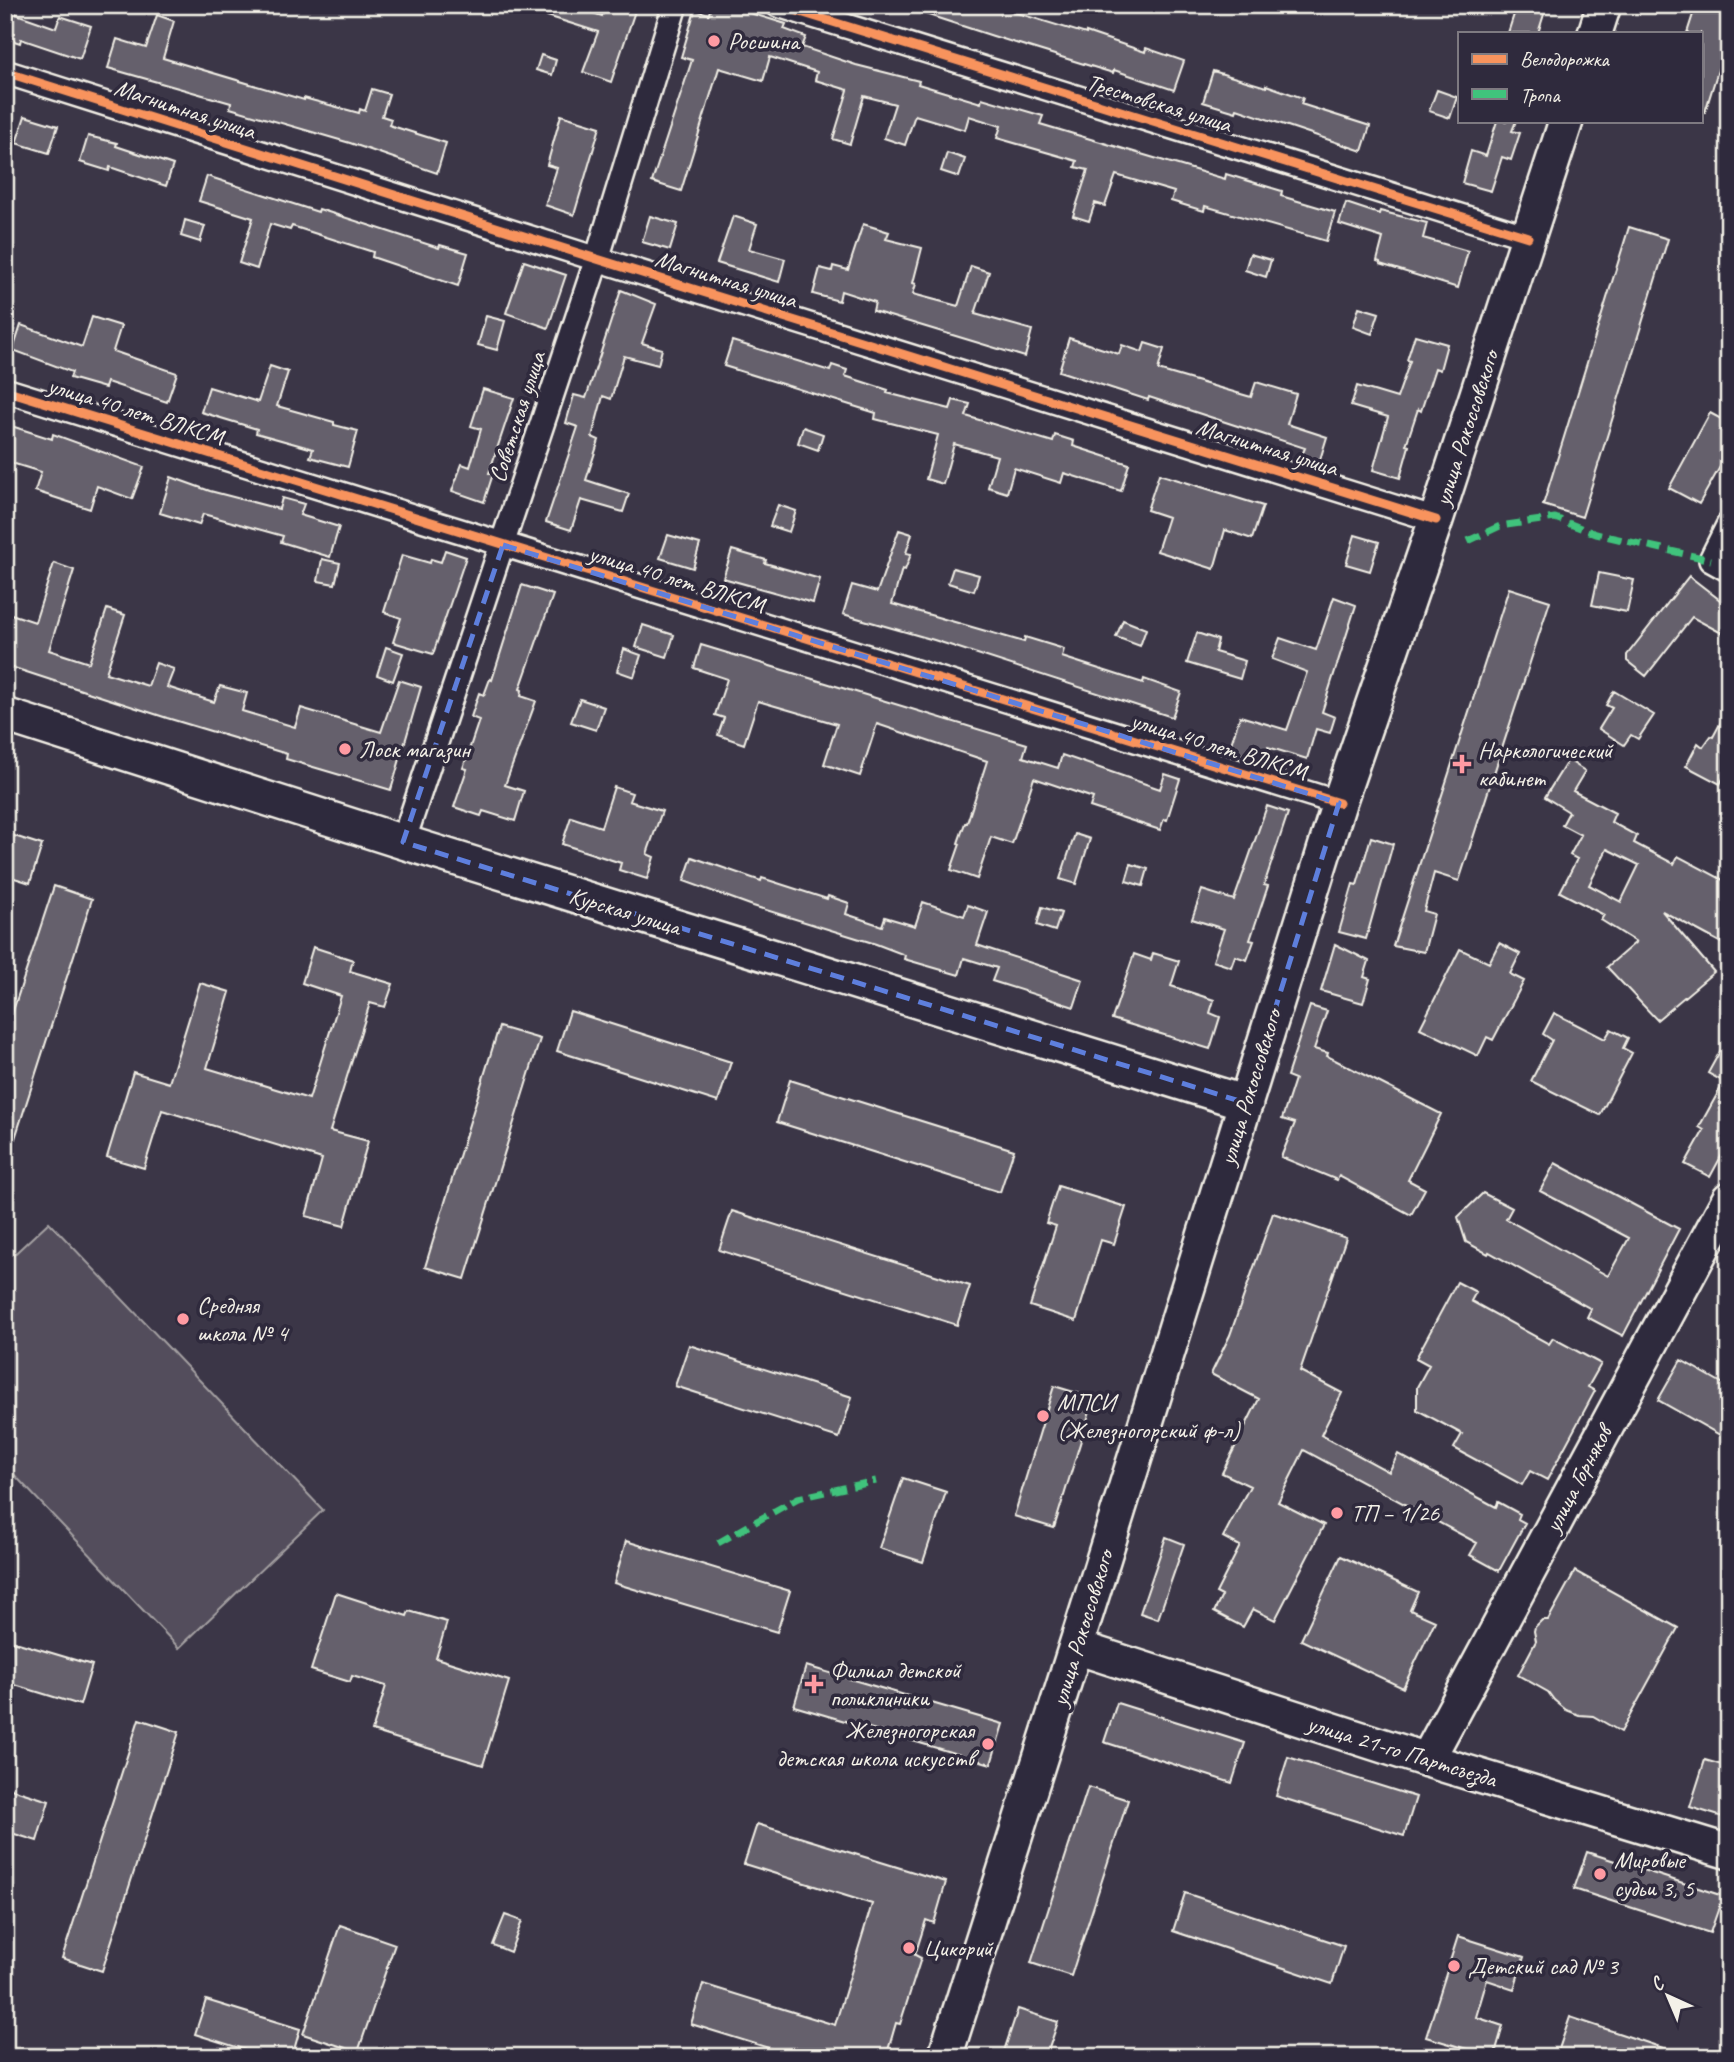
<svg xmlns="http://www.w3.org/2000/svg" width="1734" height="2062" font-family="Caveat,sans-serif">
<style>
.green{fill:#534e5c;stroke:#a4a0a2;stroke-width:2}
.building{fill:#65616c;stroke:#f4f1e8;stroke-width:2;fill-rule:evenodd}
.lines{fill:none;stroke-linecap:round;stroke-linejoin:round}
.street-casing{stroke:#f4f1e8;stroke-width:28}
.secondary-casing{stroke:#f4f1e8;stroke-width:38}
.street{stroke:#2f2a3d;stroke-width:23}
.secondary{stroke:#2f2a3d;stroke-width:33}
.quiet{stroke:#40c37c;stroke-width:7;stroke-dasharray:14 7;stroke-linecap:butt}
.cycleway-casing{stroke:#2f2a3d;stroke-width:13}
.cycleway{stroke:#f8935d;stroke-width:9}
.marked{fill:none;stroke:#5e7fdd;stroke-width:5;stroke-dasharray:14 9;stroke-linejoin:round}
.poi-dot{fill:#ff9aa2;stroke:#2f2a3d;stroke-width:2.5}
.labels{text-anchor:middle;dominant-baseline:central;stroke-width:7;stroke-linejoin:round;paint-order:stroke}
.poi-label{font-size:24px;fill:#f4f1e8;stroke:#2f2a3d;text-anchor:start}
.street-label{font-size:24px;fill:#f4f1e8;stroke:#2f2a3d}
</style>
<rect width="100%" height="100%" fill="#3b3647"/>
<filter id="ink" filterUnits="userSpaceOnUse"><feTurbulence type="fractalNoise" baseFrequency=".0143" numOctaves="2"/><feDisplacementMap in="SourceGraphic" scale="14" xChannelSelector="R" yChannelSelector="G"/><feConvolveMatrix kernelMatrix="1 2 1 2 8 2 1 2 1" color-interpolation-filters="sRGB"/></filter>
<g filter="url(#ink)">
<!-- green -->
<path class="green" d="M49 1222 323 1510 179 1648 5 1465V1263Z"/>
<!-- building -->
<path class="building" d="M525 5H569L602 16 606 5H637L611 82 583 72 598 32 525 9Z
M711 5H752L750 13 786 24 784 29 806 37 802 47 856 65 919 81 918 84 981 103 982 98 1043 116 1040 124 1225 179 1226 174 1282 191 1281 196 1335 212 1326 241 1205 206 1204 211 1171 201 1174 192 1116 175 1105 206 1095 203 1089 221 1073 216 1088 170 1075 167 1077 161 997 138 1001 126 969 116 965 130 915 115 905 145 884 138 895 104 864 96 850 144 833 139 848 90 815 80 817 72 770 57 763 81 719 68 681 191 652 182 692 60 681 57 695 10 709 14Z
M911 5H991L1086 34V32L1145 52 1146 48 1184 61 1174 90 1114 70 1113 73 993 36 910 9Z
M1517 5H1547L1538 33H1508Z
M1696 5H1729V35L1705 112 1701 111V33H1687Z
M5 10 56 28 60 16 91 26 80 59 21 39 20 43 5 38Z
M157 15 174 21 163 58 304 100V98L359 113 360 109 365 111 372 89 389 94 382 116 391 119 389 125 446 143 437 173 350 143 230 108 231 103 108 68 117 39 146 48Z
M541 55 556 60 552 75 536 70Z
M1213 71 1266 87V85L1303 98 1301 104 1370 126 1362 151 1237 109 1236 112 1203 102Z
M1437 90 1457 97 1450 118 1429 111Z
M561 115 600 127 574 215 545 205 557 168 547 165Z
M25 116 58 126 49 153 16 143Z
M1497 121H1516L1512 131 1520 133 1511 160 1502 157 1491 191 1462 183 1471 151 1486 156Z
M88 136 117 143 116 146 173 165 166 186 110 167 109 171 80 162Z
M947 153 965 159 959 177 941 171Z
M207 176 318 212 319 209 439 248 440 245 468 253 458 286 372 257 373 252 292 226 290 230 270 224 257 269 239 263 253 218 199 201Z
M1346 203 1379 214 1380 211 1427 223 1423 238 1468 251 1458 288 1380 264V262L1377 261 1383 238 1339 224Z
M650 216 678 224 670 250 642 242Z
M733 216 757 224 749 249 785 259 779 282 717 263Z
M185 220 205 226 200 242 181 236Z
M863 224 889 232 886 239 922 248 913 283 916 284 913 294 958 306 971 266 989 272 975 314 1032 330 1025 357 873 311 875 302 841 291 839 301 813 294 820 268 832 271 833 266 848 270Z
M1629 227 1668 239 1582 517 1543 505Z
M1250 254 1271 260 1266 277 1245 270Z
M524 261 566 275 548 328 506 313Z
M621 290 656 304 642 343 662 349 658 365 624 356 611 399 603 396 592 437 599 440 586 480 629 494 623 512 581 500 571 530 546 522 578 427 566 423 574 395 586 398Z
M1359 307 1379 313 1372 334 1353 327Z
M486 316 505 321 497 350 478 345Z
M92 317 121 326 113 351 177 373 167 402 107 382 105 388 70 378 72 372 13 350 21 325 82 347Z
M1415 335 1447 344 1440 370 1435 368 1421 411 1418 409 1406 445 1409 446 1400 478 1373 470 1388 417 1351 406 1357 386 1397 398 1410 361 1407 360Z
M1069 338 1119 354 1122 345 1142 352 1145 343 1164 349 1158 370 1251 397 1256 382 1296 394 1287 424 1327 437 1319 463 1301 457 1305 448 1149 397 1148 400 1059 371Z
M732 341 830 371 832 365 847 370 845 376 888 390 887 393 950 409 953 400 970 404 966 416 1053 442 1055 435 1074 441 1073 446 1129 464 1121 491 1064 473 1061 483 1014 468 1007 493 988 487 997 456 954 444 943 484 926 479 938 435 875 419 876 413 724 366Z
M270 366 288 372 277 406 334 422V425L358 431 348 467 310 457 313 449 256 433 257 429 201 412 209 387 258 402Z
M483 389 514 398 489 473 493 474 484 502 452 491 462 464 470 467 481 429 471 426Z
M1710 413 1729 423V451L1699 504 1669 488Z
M5 424 52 439 53 434 144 467 132 499 97 486 90 509 35 491 41 472 5 461Z
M803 427 823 434 818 450 798 443Z
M1159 474 1263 506 1252 539 1225 530 1214 569 1157 551 1168 517 1147 510Z
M171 477 210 491 279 509 282 498 304 504 300 515 339 527 330 557 281 542 283 536 203 514 199 525 160 513Z
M778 505 796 511 789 532 770 526Z
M899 530 912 534 906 553 911 554 905 570 902 569 892 604 1024 642 1025 637 1064 649 1062 657 1143 683 1144 679 1181 692 1172 717 934 640 843 614 852 585 877 592Z
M668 535 700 544 693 568 660 558Z
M1355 535 1379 542 1370 571 1346 564Z
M445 550 466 557 433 654 393 642 401 618 384 612 402 555 430 563 431 559 441 562Z
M732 550 766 560 765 563 820 579 813 603 723 578Z
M322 559 340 563 335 584 318 581Z
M54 563 74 570 49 650 89 663 107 609 125 615 106 673 148 686 156 663 174 669 167 687 214 702 220 686 247 693 242 711 295 727 301 708 381 732 399 680 421 687 391 790 286 759 287 754 167 718 5 665V612L35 622Z
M953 568 979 575 974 591 948 583Z
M1599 573 1634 580 1627 612 1592 605Z
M1689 576 1729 607V637L1692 617 1646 676 1627 661V655Z
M522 585 553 595 520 689 522 690 521 696 536 701 505 785 524 791 515 821 483 811 481 816 454 807 467 769 463 768 479 720 471 717 479 693 484 695 490 679 492 680Z
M1509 588 1550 601 1459 881 1434 873 1424 911 1434 914 1424 952 1393 946Z
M1334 597 1356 605 1322 712 1335 717 1330 733 1316 729 1307 759 1268 747 1264 761 1229 750 1240 716 1287 730 1307 672 1272 659 1280 638 1316 650Z
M1123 620 1146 629 1140 646 1116 637Z
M643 625 674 635 667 657 636 647Z
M1197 633 1218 640 1215 652 1245 661 1240 679 1187 663Z
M701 645 1027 744 1023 757 1058 768 1062 755 1160 789 1165 774 1180 779 1167 820 1164 819 1160 830 1090 807 1093 798 1034 778 1012 844 991 837 977 879 951 870 960 844 958 843 965 823H967L987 761 877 724 860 776 824 764 837 724 758 701 744 744 718 735 724 718 715 715 727 679 694 668Z
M386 647 403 653 393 681 377 675Z
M624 649 641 655 634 677 617 671Z
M1614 691 1654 715 1638 739 1631 735 1624 745 1599 729 1612 708 1606 705Z
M580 699 604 707 596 730 571 722Z
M1729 707V768L1720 784 1686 766 1698 743 1703 747 1711 736 1713 737Z
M1568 760 1585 771 1573 791 1615 813 1611 822 1637 836 1634 843 1674 864 1678 856 1729 883V947L1662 911 1714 972 1657 1020 1607 967 1636 942 1601 920 1604 915 1560 892 1577 859 1570 855 1581 835 1562 825 1569 812 1545 797ZM1607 849 1639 865 1621 902 1589 885Z
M614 787 632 793 629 801 662 811 647 854 654 857 647 879 619 870 621 863 562 844 571 817 601 827Z
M1267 806 1288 813 1264 885 1268 886 1250 940 1254 941 1247 960 1235 956 1231 967 1213 961 1224 929 1192 919 1202 890 1234 900Z
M5 833 42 845 30 883 5 875Z
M1075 834 1090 839 1076 884 1060 879Z
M1371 837 1393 844 1366 939 1339 932 1353 884 1357 885Z
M692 857 761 881 762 878 827 899 828 896 849 903 846 914 882 926 885 917 915 926 923 902 964 916 968 905 988 912 977 945 1083 980 1074 1007 992 981 997 968 964 958 959 975 904 959 905 955 876 944 753 906 684 881Z
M1131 864 1148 869 1143 886 1126 881Z
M54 886 92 899 9 1157H5V1035Z
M1042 907 1061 913 1055 931 1037 925Z
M1499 943 1520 954 1510 974 1524 981 1493 1040 1487 1037 1478 1056 1420 1028 1460 949 1489 963Z
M1335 944 1369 961 1364 977 1370 979 1363 1003 1321 991Z
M313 947 353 960 350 971 393 984 385 1007 370 1003 330 1131 368 1141 344 1226 306 1216 322 1159 162 1110 144 1168 107 1157 133 1072 169 1083 200 983 230 992 207 1068 309 1099 341 996 302 983Z
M1153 953 1179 961 1171 986 1214 1000 1210 1013 1220 1017 1210 1049 1112 1019 1134 954 1151 960Z
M1310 1006 1327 1011 1314 1049 1328 1053 1327 1056 1441 1114 1408 1180 1425 1189 1411 1215 1339 1176 1337 1180 1281 1157 1295 1123 1282 1119 1295 1079 1287 1076Z
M570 1011 731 1062 718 1102 557 1051Z
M1554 1013 1605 1039 1611 1029 1628 1038 1623 1048 1632 1053 1600 1115 1531 1081 1552 1040 1543 1034Z
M499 1027 540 1039 465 1279 425 1267Z
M1729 1035V1142L1710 1177 1685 1164 1704 1130 1699 1127 1724 1082 1708 1073Z
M790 1080 1014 1150 1000 1192 777 1122Z
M1555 1163 1679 1229 1623 1336 1587 1317 1591 1309 1489 1252 1488 1254 1466 1242 1458 1217 1483 1193 1512 1208 1506 1219 1608 1276 1629 1238 1540 1191Z
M1058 1186 1126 1207 1114 1244 1101 1240 1076 1321 1030 1306 1056 1226 1046 1223Z
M732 1211 970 1286 957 1325 719 1250Z
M1273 1213 1346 1238 1300 1371 1342 1393 1321 1435 1389 1472 1398 1454 1496 1507 1498 1502 1520 1514 1518 1519 1525 1523 1499 1571 1470 1555 1477 1543 1304 1450 1278 1502 1324 1525 1275 1620 1253 1609 1243 1627 1214 1612 1222 1596 1216 1593 1240 1546 1223 1537 1250 1486 1222 1473 1259 1399 1211 1374 1230 1335Z
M1457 1282 1476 1292 1471 1301 1549 1344 1553 1338 1601 1364 1588 1387 1595 1391 1547 1480 1530 1471 1522 1485 1454 1448 1462 1434 1417 1410V1387L1429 1365 1416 1358Z
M689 1345 852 1397 839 1438 675 1386Z
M1681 1360 1729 1387V1440L1658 1400Z
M1054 1386 1094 1398 1054 1528 1014 1516Z
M903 1478 946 1492 923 1562 879 1548Z
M1166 1537 1184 1544 1158 1619 1140 1613Z
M626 1541 790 1591 777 1632 614 1583Z
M1341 1556 1418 1592 1410 1610 1435 1621 1403 1688 1301 1640Z
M1575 1571 1678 1628 1621 1732 1593 1716 1579 1715 1566 1710 1554 1700 1548 1692 1518 1675 1536 1641 1534 1631 1535 1627 1542 1620H1548Z
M336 1593 407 1616 409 1611 447 1622 436 1658 509 1681 483 1765 372 1731 386 1686 352 1676 350 1682 311 1670Z
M5 1639 92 1665 80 1705 5 1682Z
M806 1666 1003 1724 991 1764 794 1706Z
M1117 1703 1245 1743 1232 1783 1104 1742Z
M139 1719 179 1732 102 1971 62 1958Z
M1288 1757 1416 1797 1404 1836 1276 1796Z
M1705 1760 1729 1767V1819L1690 1807Z
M5 1787 49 1801 37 1841 5 1831Z
M1088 1787 1128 1800 1071 1976 1031 1963Z
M757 1824 946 1882 934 1923 926 1920 915 1955 921 1958 900 2024 896 2023 886 2057H798L691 2024 703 1984 835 2025 872 1904 744 1864Z
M1587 1852 1723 1896 1710 1933 1574 1889Z
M1185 1893 1344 1946 1332 1984 1173 1931Z
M505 1915 522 1921 510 1952 493 1945Z
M340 1925 395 1944 358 2052 303 2034Z
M1458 1936 1524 1957 1514 1989 1487 1980 1476 2017 1503 2026 1494 2057 1426 2037Z
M206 2000 300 2029 292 2057H268L195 2034Z
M1018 2009 1058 2022 1046 2057H1002Z
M1570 2017 1681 2054 1680 2057H1571L1558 2052Z"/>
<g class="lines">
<defs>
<path id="street" d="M778 5 1528 237
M5 72 597 259 1436 520
M5 390 1339 803
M1729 524 1711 560 1729 570
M403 842 597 259 675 5"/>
<path id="secondary" d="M1595 33 1604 5
M5 715 403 842 1246 1103
M1076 1647 1427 1760 1729 1852
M1427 1760 1729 1199
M945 2057 1094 1589 1339 803 1436 520 1566 121"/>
</defs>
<!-- street casing -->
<use href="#street" class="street-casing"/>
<!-- secondary casing -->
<use href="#secondary" class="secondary-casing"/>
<!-- street -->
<use href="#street" class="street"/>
<!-- secondary -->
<use href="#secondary" class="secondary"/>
<!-- quiet -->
<path class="quiet" d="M1468 541 1500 526 1555 518 1596 534 1711 560
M718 1543 798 1498 876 1481"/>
<defs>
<path id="cycleway" d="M778 5 1528 237
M5 72 597 259 1436 520
M5 390 1339 803"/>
</defs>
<!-- cycleway casing -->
<use href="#cycleway" class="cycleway-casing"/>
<!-- cycleway -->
<use href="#cycleway" class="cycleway"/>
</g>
</g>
<!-- marked area -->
<path class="marked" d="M503 545 1339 803 1246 1103 403 842Z"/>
<!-- markers -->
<g class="poi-dot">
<circle cx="714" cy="41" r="7"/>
<circle cx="345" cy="749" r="7"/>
<path d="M1458.5 753.5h7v7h7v7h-7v7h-7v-7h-7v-7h7z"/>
<circle cx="183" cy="1319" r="7"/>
<circle cx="1043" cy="1416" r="7"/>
<circle cx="1337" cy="1513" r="7"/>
<path d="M810.5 1673.5h7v7h7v7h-7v7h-7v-7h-7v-7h7z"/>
<circle cx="988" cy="1744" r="7"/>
<circle cx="1600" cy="1874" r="7"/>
<circle cx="909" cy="1948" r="7"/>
<circle cx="1454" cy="1966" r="7"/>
</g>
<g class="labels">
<!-- poi labels -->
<g class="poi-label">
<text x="728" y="41">Росшина</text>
<text x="359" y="749">Лоск магазин</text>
<text x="1478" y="750">Наркологический<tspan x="1478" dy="28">кабинет</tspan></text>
<text x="197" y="1305">Средняя<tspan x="197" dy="28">школа № 4</tspan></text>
<text x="1057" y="1402">МПСИ<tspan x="1057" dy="28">(Железногорский ф-л)</tspan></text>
<text x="1351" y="1513">ТП – 1/26</text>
<text x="830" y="1670">Филиал детской<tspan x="830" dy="28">поликлиники</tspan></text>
<text x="974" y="1730" text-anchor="end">Железногорская<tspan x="974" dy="28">детская школа искусств</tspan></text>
<text x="1614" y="1860">Мировые<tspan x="1614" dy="28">судьи 3, 5</tspan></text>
<text x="923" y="1948">Цикорий</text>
<text x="1468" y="1966">Детский сад № 3</text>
</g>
<!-- street labels -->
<g class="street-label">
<text transform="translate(1159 103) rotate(17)">Трестовская улица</text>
<text transform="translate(185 109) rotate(18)">Магнитная улица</text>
<text transform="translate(726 279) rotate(17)">Магнитная улица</text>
<text transform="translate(136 411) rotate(17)">улица 40 лет ВЛКСМ</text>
<text transform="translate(517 417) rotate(-72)">Советская улица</text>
<text transform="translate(1466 428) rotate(-72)">улица Рокоссовского</text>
<text transform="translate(1267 447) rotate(17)">Магнитная улица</text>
<text transform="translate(677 579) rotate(17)">улица 40 лет ВЛКСМ</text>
<text transform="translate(1219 746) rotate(17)">улица 40 лет ВЛКСМ</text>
<text transform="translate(625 911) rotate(17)">Курская улица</text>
<text transform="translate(1250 1087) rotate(-73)">улица Рокоссовского</text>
<text transform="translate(1578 1479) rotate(-62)">улица Горняков</text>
<text transform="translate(1082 1628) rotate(-73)">улица Рокоссовского</text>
<text transform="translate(1402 1751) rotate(17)">улица 21-го Партсъезда</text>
</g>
</g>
<!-- margin -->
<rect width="1734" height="2062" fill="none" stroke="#2f2a3d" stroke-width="28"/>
<rect x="14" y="14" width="1706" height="2034" fill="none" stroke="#f4f1e8" stroke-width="2.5" filter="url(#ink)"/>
<!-- legend -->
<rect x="1458" y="32" width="245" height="91" fill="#2f2a3d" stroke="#7e7a81" stroke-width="2"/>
<rect x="1472" y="54" width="35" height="10" fill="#f8935d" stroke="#7e7a81" stroke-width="2"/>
<text x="1520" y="66" font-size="21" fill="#f4f1e8">Велодорожка</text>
<rect x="1472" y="89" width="35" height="10" fill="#40c37c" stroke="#7e7a81" stroke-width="2"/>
<text x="1520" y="102" font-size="21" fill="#f4f1e8">Тропа</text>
<!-- north arrow -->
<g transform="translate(1668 1996) rotate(316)" stroke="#2f2a3d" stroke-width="5" paint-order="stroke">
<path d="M0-5L12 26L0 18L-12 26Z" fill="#f4f1e8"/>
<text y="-10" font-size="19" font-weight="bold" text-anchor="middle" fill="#f4f1e8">С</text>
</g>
</svg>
